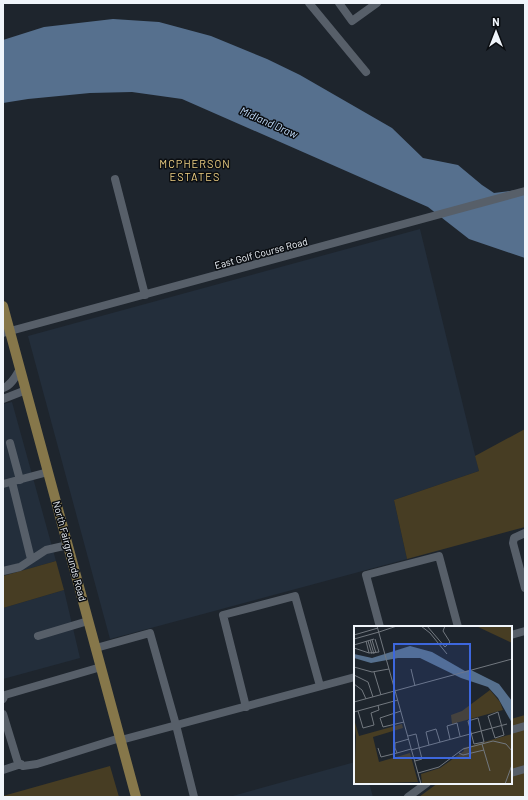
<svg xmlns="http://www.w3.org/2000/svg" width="528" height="800" font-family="Barlow,sans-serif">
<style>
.built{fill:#232e3b}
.green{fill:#473d23}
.water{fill:#56708e}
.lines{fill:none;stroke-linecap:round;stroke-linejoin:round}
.minor{stroke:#575f69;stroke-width:8}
.major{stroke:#86774a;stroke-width:10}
.labels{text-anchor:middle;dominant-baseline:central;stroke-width:3;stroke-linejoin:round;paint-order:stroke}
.street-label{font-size:10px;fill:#f0f5fb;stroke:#0a0d11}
.water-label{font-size:11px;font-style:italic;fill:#c2ddfc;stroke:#0a0d11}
.neighbourhood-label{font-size:11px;letter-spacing:1px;fill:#ebcd82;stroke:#0a0d11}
.inset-road{fill:none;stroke:#72787f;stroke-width:1}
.view{fill:#3d67dd;fill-opacity:0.15;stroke:#3d67dd;stroke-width:2}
.inset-edge{fill:none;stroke:#f0f5fb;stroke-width:2}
</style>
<rect width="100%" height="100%" fill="#1e252d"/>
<!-- built -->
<path class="built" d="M420 229 479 471 394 500 407 559 110 639 28 336Z
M12 402 56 561 3 576V404Z
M64 590 80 658 3 679V608Z
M355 762V783H369L373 797H229Z"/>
<!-- green -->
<path class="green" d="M525 429V527L407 559 394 500 479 471 475 456Z
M56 561 64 590 3 608V576Z
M525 715V797H419L438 783H511V719Z
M110 766 119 797H3V796Z"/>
<!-- water -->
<path class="water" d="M113 19 159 22 211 36 267 59 300 75 392 128 423 158 458 165 482 185 494 193 525 189V258L469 239 428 207 182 99 132 92 90 93 28 99 3 103V40L44 27Z"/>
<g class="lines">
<!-- minor -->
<path class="minor" d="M309 3 366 72
M339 3 352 21 377 3
M115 179 145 295
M3 333 525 191
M3 388C11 386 16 376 20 369
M3 399 26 390
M10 443 20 480
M12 482 31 559
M3 484 48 472
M525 533 514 538 513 543 525 588
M3 571 20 567 46 550 68 545
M380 627 366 575 439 556 458 627
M511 635 525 631
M38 636 88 621
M96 648 150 633 176 725 194 797
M3 699 5 695 101 667
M246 707 223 615 295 596 320 686
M3 714 18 763 23 766 37 764 120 738
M511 730 525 726
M121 740 355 677
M3 770 21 764
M511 773 525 769
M408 797 427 783"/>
<!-- major -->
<path class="major" d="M3 306 136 797"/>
</g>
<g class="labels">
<!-- street labels -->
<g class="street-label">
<text transform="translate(261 253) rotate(-15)">East Golf Course Road</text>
<text transform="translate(70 551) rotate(75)">North Fairgrounds Road</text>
</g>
<!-- water labels -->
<g class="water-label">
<text transform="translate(269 122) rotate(24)">Midland Draw</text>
</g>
<!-- neighbourhood labels -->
<g class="neighbourhood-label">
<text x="195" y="163">MCPHERSON<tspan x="195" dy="13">ESTATES</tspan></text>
</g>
</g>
<!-- overview -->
<g transform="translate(354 626)">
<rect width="158" height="158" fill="#1e252d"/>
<path d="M122 0H158V17ZM136 64 146 76 149 84 98 98 97 89 108 85ZM0 93 5 110 48 98 49 102 19 111 25 136 56 127 64 156 0 158 2 110ZM158 108V158H68L67 148 86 142 110 125 109 122Z" fill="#473d23"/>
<path d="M56 20 78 26 111 45 117 44 145 58 158 75V97L144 72 134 61 107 52 66 32H44L17 37 0 32V28L18 32Z" fill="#56708e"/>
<path class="inset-road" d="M23 0 67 158M67 0 76 7 93 28M73 0 91 21 96 16 89 5 91 0M25 6 43 0M0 9 24 2M0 13 25 6M16 14 20 28M18 14 22 27M12 15 15 27M14 15 18 28M0 19 20 13M0 22 15 27 25 26 21 13M0 41 18 46 35 43M57 43 61 60M20 46 27 69M0 49 14 56 19 71M0 58 8 64 12 73M0 76 158 33M4 85 9 102 20 99 17 87 25 84 24 79M47 85 26 92 29 101 50 96M0 86 44 74M144 86 150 109 141 112 134 90ZM124 92 130 116 120 118 114 95ZM54 110 62 108 65 121 68 133 61 135M55 113 41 117V122L43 127 57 123M96 113 93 100 103 97 106 110M128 118 136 145M75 119 72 106 82 103 86 116M24 122 27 131 43 127M57 124 153 98M105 127 109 129 130 124M64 147 85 141 109 123 139 115 152 118 158 125M151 158 158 139"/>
<path class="view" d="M40 18H116V132H40Z"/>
<rect width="158" height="158" class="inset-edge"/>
</g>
<!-- border -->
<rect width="528" height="800" fill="none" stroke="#f0f5fb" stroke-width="8"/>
<!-- north arrow -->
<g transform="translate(496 32)" stroke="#0a0d11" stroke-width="3" paint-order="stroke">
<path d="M0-3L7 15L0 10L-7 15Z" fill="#f0f5fb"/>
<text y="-6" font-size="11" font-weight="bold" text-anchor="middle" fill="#f0f5fb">N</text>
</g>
</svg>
